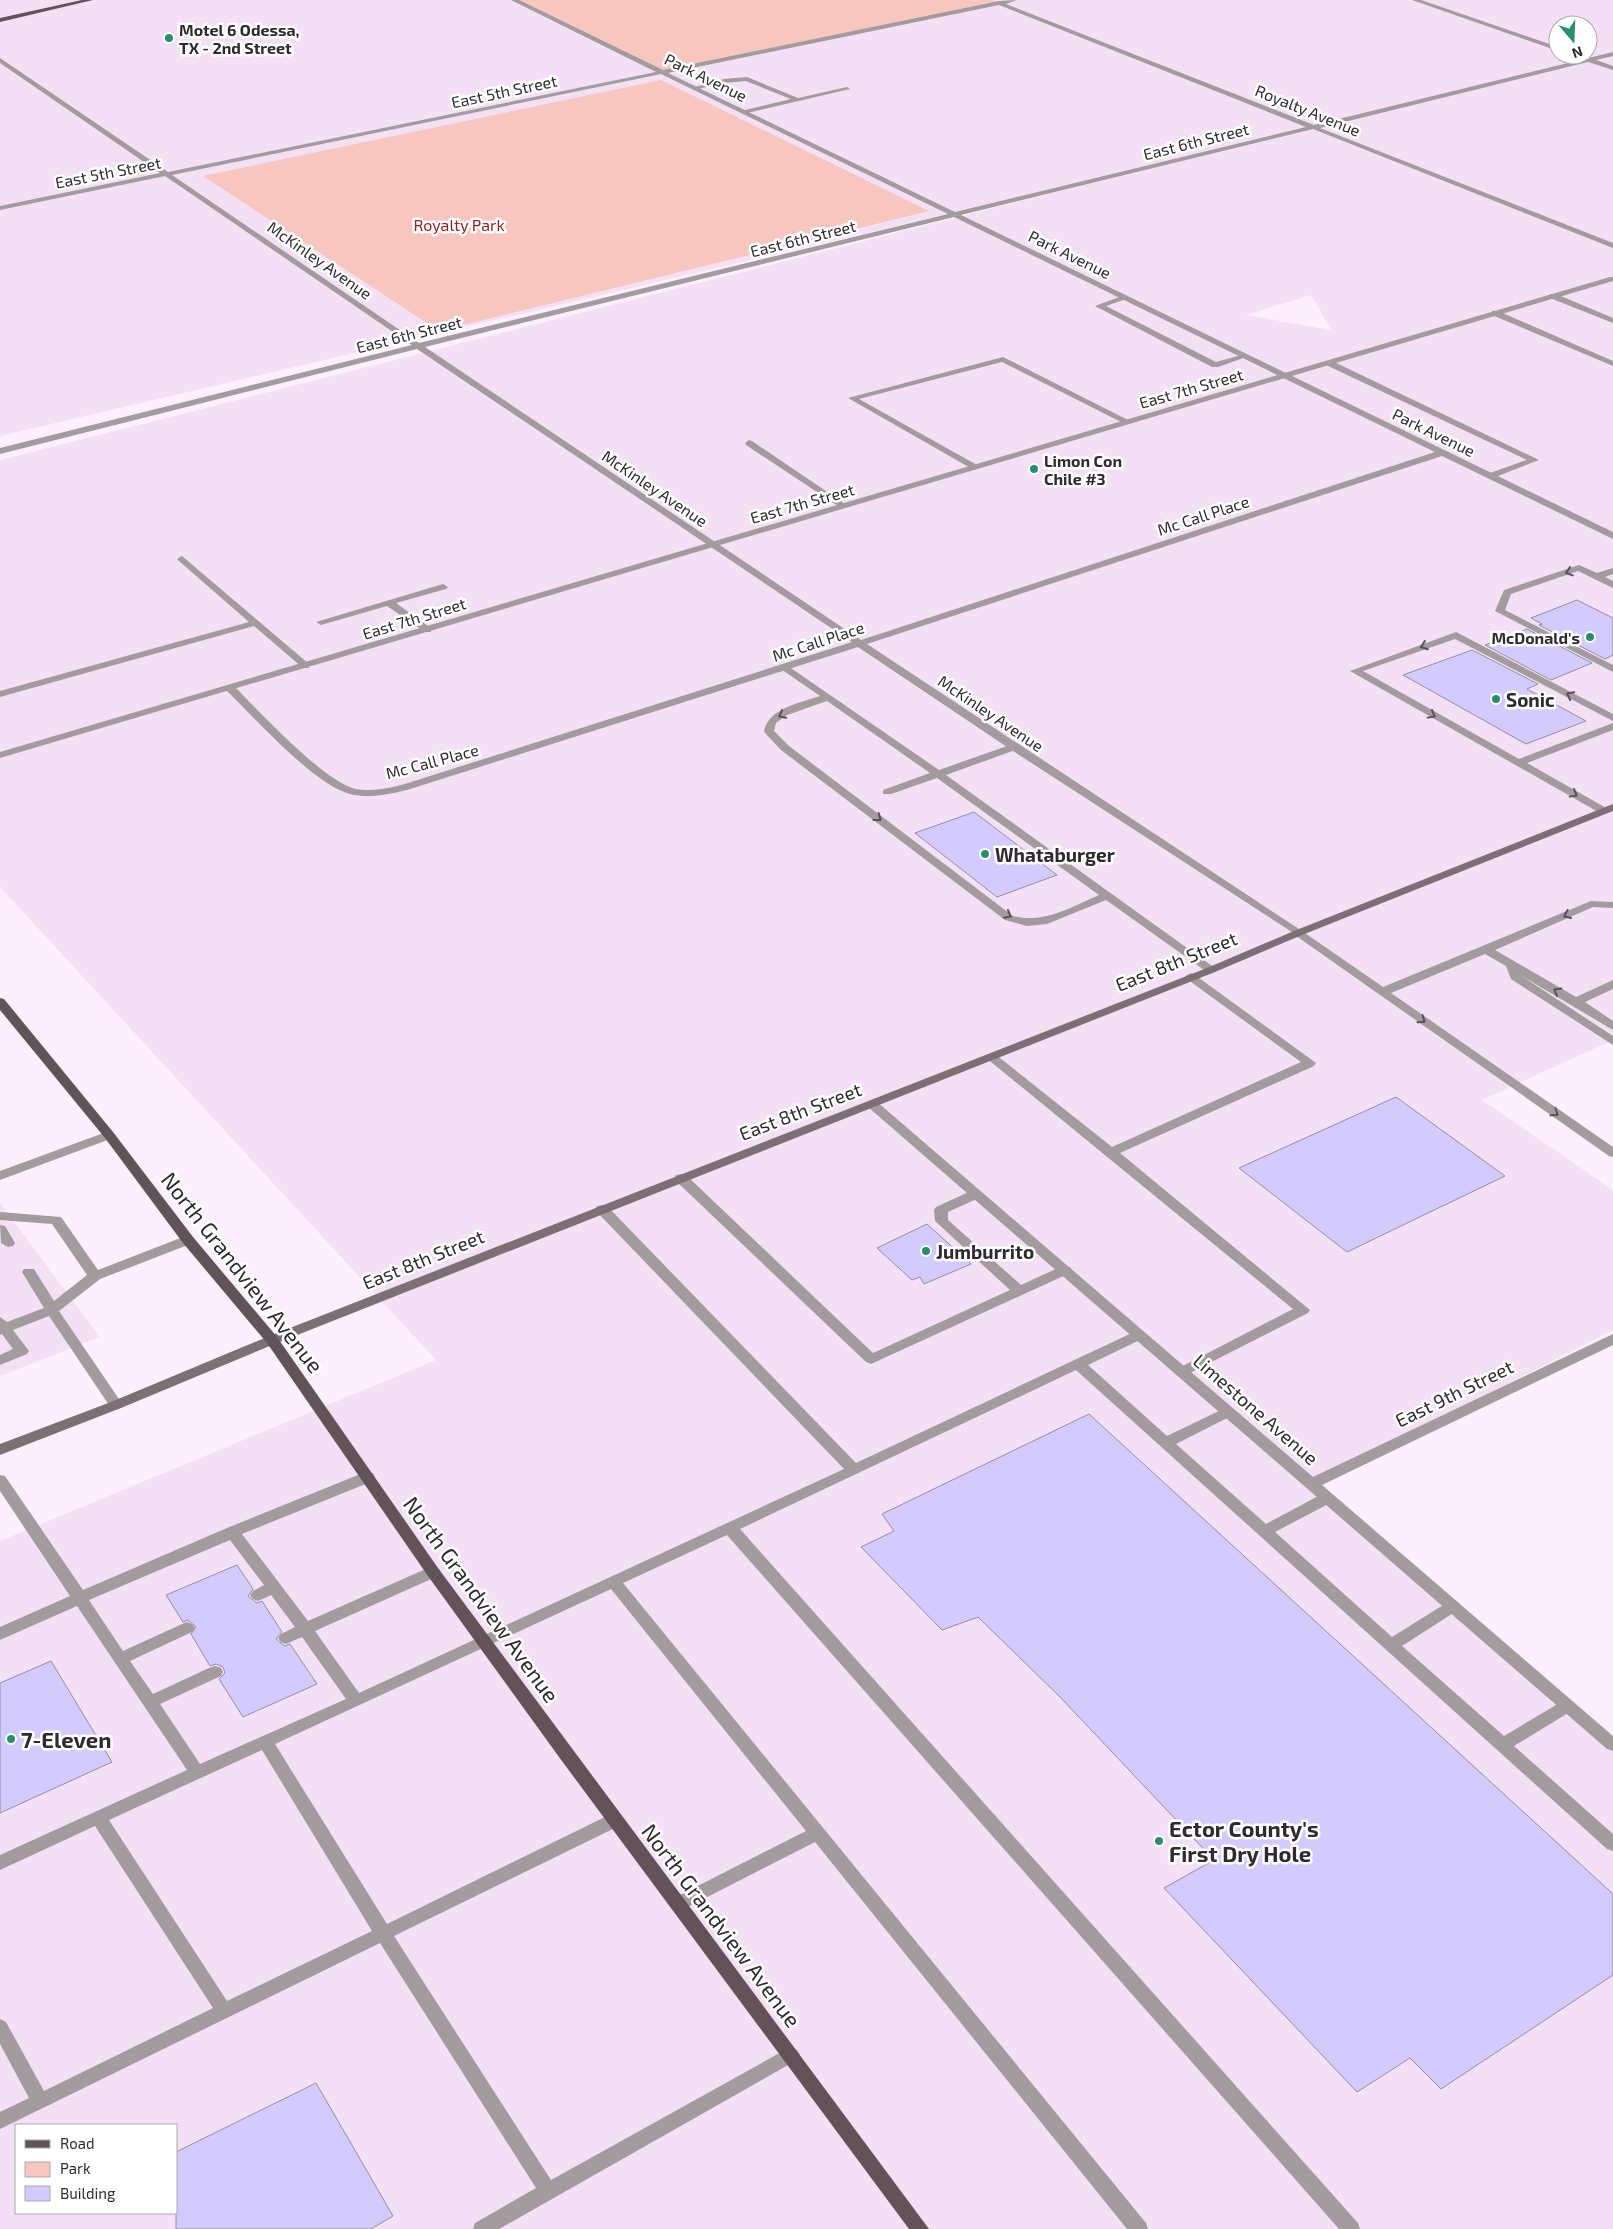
<svg xmlns="http://www.w3.org/2000/svg" width="1613" height="2229" font-family="'Exo 2',sans-serif">
<style>
.built{fill:#f3e0f4;fill-rule:evenodd}
.green{fill:#f6c6bf}
.building{fill:#d3cafd;stroke:#928f9f}
.lines{fill:none;stroke-linecap:round;stroke-linejoin:round}
.service{fill:#a39b9d;fill-rule:evenodd}
.minor{fill:#a39b9d;fill-rule:evenodd}
.tertiary{fill:#a39b9d;fill-rule:evenodd}
.secondary{fill:#7d7074;fill-rule:evenodd}
.primary{fill:#615357;fill-rule:evenodd}
.oneway{stroke:#585256}
.poi-dot{fill:#288f6b;stroke:#fff;stroke-width:2}
.labels{text-anchor:middle;dominant-baseline:central;stroke-width:5;stroke-linejoin:round;paint-order:stroke}
.far-poi-label{font-size:16px;font-weight:bold;fill:#2f2a2f;stroke:#fff;text-anchor:start}
.far-street-label{font-size:16px;fill:#2f2a2f;stroke:#fff}
.far-park-label{font-size:16px;fill:#92241d;stroke:#fff}
.poi-label{font-size:19px;font-weight:bold;fill:#2f2a2f;stroke:#fff;text-anchor:start}
.street-label{font-size:19px;fill:#2f2a2f;stroke:#fff}
.near-street-label{font-size:22px;fill:#2f2a2f;stroke:#fff}
.near-poi-label{font-size:22px;font-weight:bold;fill:#2f2a2f;stroke:#fff;text-anchor:start}
</style>
<rect width="100%" height="100%" fill="#fdeffd"/>
<!-- built -->
<path class="built" d="M0 0H1613V1040L1482 1100 1613 1190V1330L1312 1484 1613 1745V2229H0V1541L436 1360 0 887V460L1263 140 0 436ZM1558 25H1588V55H1558ZM1311 295 1331 330 1246 315ZM16 2125H176V2213H16Z
M0 1203 100 1337 0 1376Z"/>
<!-- green -->
<path class="green" d="M514 0H992L1000 3 662 72Z
M661 80 929 211 439 331 203 176Z"/>
<!-- building -->
<path class="building" d="M1577 600 1613 618V655L1605 659 1539 625 1542 624 1531 618Z
M1527 629 1592 663 1551 680 1485 645Z
M1472 650 1538 684 1527 689 1586 721 1526 744 1403 675Z
M974 812 1057 875 997 897 915 833Z
M1396 1097 1505 1176 1347 1252 1239 1168Z
M927 1224 971 1264 924 1284 920 1277 912 1280 877 1248Z
M1089 1414 1613 1894V1975L1441 2089 1410 2058 1357 2092 1164 1888 1214 1860 1061 1698 978 1617 942 1630 861 1547 894 1531 882 1514Z
M237 1565 253 1589 248 1596 257 1603 262 1601 282 1632 276 1639 285 1646 290 1644 317 1684 243 1717 219 1679 225 1673 223 1667 216 1664 210 1666 191 1634 196 1627 188 1620 183 1622 166 1595Z
M51 1661 112 1762 0 1813V1683Z
M316 2083 393 2216 371 2229H176V2152Z"/>
<g class="lines">
<!-- service -->
<path class="service" d="M747 77 798 98 847 87 850 89 743 114 740 112 741 111 791 99 746 81 724 83 694 90 691 88 724 79Z
M1550 294H1556L1613 318V323L1550 298Z
M1122 296 1129 298 1106 306 1216 362 1245 354 1249 356 1218 367H1212L1095 306Z
M1492 311H1498L1613 361V366L1492 315Z
M1003 357 1132 422 1125 424 1002 362 859 399 977 465V469L974 470 848 398Z
M1326 361H1332L1539 460 1493 478H1487V474L1527 460 1326 365Z
M749 440 752 441 848 506 841 508 746 445 745 443Z
M182 556 309 664V668H303L254 626 0 697V691L249 622 179 561 177 559Z
M1579 565 1597 573 1613 568V574L1605 577 1613 581V588L1578 571 1511 594 1505 610 1613 665V672L1495 611 1504 590Z
M443 584 448 587 446 589 396 603 431 628V632H425L387 606 321 625 316 622Z
M1456 632 1613 714V721L1455 639 1363 671 1519 759 1613 723V730L1527 763 1608 809 1609 811 1608 813H1600L1350 671Z
M785 664 939 770 1010 745H1018V749L946 775 1215 968 1217 970 1215 972H1207L1106 900 1047 924 1027 926 1005 920 781 750 765 733 764 731C769 708 800 703 820 696L781 669 780 667ZM827 701 930 773 883 790V794H891L937 778 1099 895C1071 907 1045 924 1013 916L789 746 774 731 776 723 787 715Z
M1591 901 1613 902V908L1593 907 1495 950 1576 997 1613 980V989L1585 1002 1613 1021V1030L1520 975 1613 1036V1045L1511 979 1506 966 1485 954 1391 993 1613 1147V1157L1609 1156 1292 933 1298 930 1302 931 1383 987Z
M1191 973 1195 975 1316 1063 1314 1066 1120 1153 1310 1310 1308 1313 1182 1377 1177 1375 1175 1372 1177 1369 1293 1309 985 1057 991 1053 995 1054 1112 1147 1301 1062 1187 979 1185 977 1187 975Z
M109 1131 115 1135 113 1138 0 1180V1171Z
M681 1174 686 1175 873 1353 1010 1290 935 1221 934 1210 936 1207 971 1191 976 1190 982 1194 981 1197 948 1212V1220L1021 1285 1060 1267H1070L1072 1270 1070 1273 871 1364 866 1362 676 1181 675 1178 676 1175Z
M602 1205 607 1206 856 1463 1134 1332H1144L1146 1335 1144 1338 1088 1365 1167 1436 1223 1409H1233L1235 1412 1233 1415 1176 1444 1266 1524 1322 1494H1332L1334 1498 1332 1502 1275 1532 1392 1637 1448 1602 1453 1600 1458 1602 1461 1606 1458 1610 1402 1646 1504 1736 1561 1702 1567 1700 1573 1702 1575 1706 1573 1710 1514 1746 1613 1834V1851L1607 1849 1076 1370 740 1529 1358 2223 1360 2229H1339L727 1535 623 1583 1146 2223 1148 2229H1127L815 1842 684 1909 678 1911 672 1909 669 1904 672 1899 806 1831 611 1589 275 1744 387 1924 609 1815 615 1813 621 1815 623 1820 621 1825 394 1936 551 2180 785 2050 791 2047 797 2050 800 2055 797 2060 499 2229H473L475 2223 536 2188 380 1943 0 2129V2112L29 2098 0 2044V2019L6 2022 44 2091 213 2008 95 1826 0 1870V1855L187 1770 77 1606 0 1640V1627L70 1596 0 1491V1475L5 1476 83 1590 227 1528 363 1473H373L375 1477 373 1481 242 1534 308 1621 428 1568 433 1566 438 1568 441 1572 438 1576 315 1631 359 1693 844 1469 597 1212 595 1209 597 1206ZM230 1540 264 1585 253 1591 250 1595 253 1599 258 1601 271 1595 295 1627 281 1634 278 1638 281 1642 286 1644 302 1637 346 1699 200 1764 160 1704 221 1676 223 1672 221 1668 215 1666 209 1668 153 1694 130 1661 192 1632 195 1628 192 1624 187 1622 182 1624 123 1651 89 1600ZM262 1750 372 1931 227 2001 109 1820Z
M0 1212 61 1217 98 1270 183 1237H193L195 1240 193 1243 100 1279 59 1311 121 1402 123 1405 121 1408H111L49 1316 13 1330 29 1351 27 1354 0 1365V1355L13 1349 2 1334 0 1335V1317L7 1322 44 1308 22 1272 24 1269H34L54 1301 87 1275 52 1224 0 1220Z
M0 1225 5 1226 15 1243 13 1246 8 1247 1 1243Z"/>
<!-- minor -->
<path class="minor" d="M511 0H519L663 70 999 1 1017 0 1006 4 1314 125 1613 52V56L1596 60 1613 66V70L1588 62 1320 128 1613 243V248L1313 129 961 215 1613 532V539L1442 456 867 644 1302 931 1304 933 1302 935 1298 936 1010 749 858 647 407 790C389 794 369 799 350 794 314 785 254 717 226 690V686H234C259 711 324 782 356 789 379 793 405 784 427 777L852 642 417 349 0 454V448L412 345 165 176 0 210V206L160 173 0 63V58L168 172 656 72ZM999 5 1306 127 955 212 668 73ZM661 74 948 214 419 343 172 175ZM954 217 1435 452 861 640 425 347Z
M1412 0H1421L1558 47V51Z
M872 1100 876 1101 1313 1477 1613 1334V1345L1322 1485 1613 1736V1751L1607 1749 868 1107 866 1104Z"/>
<!-- tertiary -->
<path class="tertiary" d="M1610 277H1613V281L0 758V752Z"/>
<!-- secondary -->
<path class="secondary" d="M1613 804V811L1302 935 1215 972 277 1343 121 1408 0 1455V1444L111 1402 267 1337 1207 968 1294 931Z"/>
<!-- primary -->
<path class="primary" d="M82 0H93L0 22V18Z
M0 998 4 999 113 1132 193 1237 277 1337 438 1568 929 2229H909L559 1757 428 1576 267 1343 183 1243 105 1138 0 1010Z"/>
</g>
<!-- one-way arrows -->
<defs><path id="oneway-chevron" d="M-2-3.5L2.5 0L-2 3.5" fill="none" stroke-width="1.6" stroke-linecap="round" stroke-linejoin="round" transform="scale(1.25)"/></defs>
<g class="oneway">
<use href="#oneway-chevron" transform="translate(1569 572) rotate(162)"/>
<use href="#oneway-chevron" transform="translate(1424 646) rotate(160)"/>
<use href="#oneway-chevron" transform="translate(1570 695) rotate(-152)"/>
<use href="#oneway-chevron" transform="translate(782 715) rotate(152)"/>
<use href="#oneway-chevron" transform="translate(1432 715) rotate(29)"/>
<use href="#oneway-chevron" transform="translate(1574 794) rotate(29)"/>
<use href="#oneway-chevron" transform="translate(878 818) rotate(37)"/>
<use href="#oneway-chevron" transform="translate(1008 915) rotate(29)"/>
<use href="#oneway-chevron" transform="translate(1567 915) rotate(157)"/>
<use href="#oneway-chevron" transform="translate(1557 991) rotate(-150)"/>
<use href="#oneway-chevron" transform="translate(1422 1020) rotate(35)"/>
<use href="#oneway-chevron" transform="translate(1555 1113) rotate(35)"/>
</g>
<!-- markers -->
<g class="poi-dot">
<circle cx="169" cy="38" r="5"/>
<circle cx="1034" cy="469" r="5"/>
<circle cx="1590" cy="637" r="5"/>
<circle cx="1496" cy="699" r="5"/>
<circle cx="985" cy="854" r="5"/>
<circle cx="926" cy="1251" r="5"/>
<circle cx="11" cy="1739" r="5"/>
<circle cx="1159" cy="1841" r="5"/>
</g>
<g class="labels">
<!-- far-poi labels -->
<g class="far-poi-label">
<text x="179" y="29">Motel 6 Odessa,<tspan x="179" dy="18">TX - 2nd Street</tspan></text>
<text x="1044" y="460">Limon Con<tspan x="1044" dy="18">Chile #3</tspan></text>
<text x="1580" y="637" text-anchor="end">McDonald's</text>
</g>
<!-- far-street labels -->
<g class="far-street-label">
<text transform="translate(706 77) rotate(26)">Park Avenue</text>
<text transform="translate(504 91) rotate(-12)">East 5th Street</text>
<text transform="translate(1308 110) rotate(22)">Royalty Avenue</text>
<text transform="translate(1196 141) rotate(-14)">East 6th Street</text>
<text transform="translate(108 172) rotate(-11)">East 5th Street</text>
<text transform="translate(803 238) rotate(-14)">East 6th Street</text>
<text transform="translate(1070 254) rotate(26)">Park Avenue</text>
<text transform="translate(320 260) rotate(35)">McKinley Avenue</text>
<text transform="translate(409 334) rotate(-14)">East 6th Street</text>
<text transform="translate(1191 388) rotate(-16)">East 7th Street</text>
<text transform="translate(1434 432) rotate(26)">Park Avenue</text>
<text transform="translate(655 488) rotate(34)">McKinley Avenue</text>
<text transform="translate(802 503) rotate(-16)">East 7th Street</text>
<text transform="translate(1203 515) rotate(-18)">Mc Call Place</text>
<text transform="translate(414 618) rotate(-17)">East 7th Street</text>
<text transform="translate(818 641) rotate(-18)">Mc Call Place</text>
<text transform="translate(991 713) rotate(34)">McKinley Avenue</text>
<text transform="translate(432 761) rotate(-15)">Mc Call Place</text>
</g>
<!-- far-park labels -->
<g class="far-park-label">
<text x="459" y="224">Royalty Park</text>
</g>
<!-- poi labels -->
<g class="poi-label">
<text x="1506" y="699">Sonic</text>
<text x="995" y="854">Whataburger</text>
<text x="936" y="1251">Jumburrito</text>
</g>
<!-- street labels -->
<g class="street-label">
<text transform="translate(1176 961) rotate(-22)">East 8th Street</text>
<text transform="translate(800 1111) rotate(-21)">East 8th Street</text>
<text transform="translate(423 1259) rotate(-22)">East 8th Street</text>
<text transform="translate(1454 1393) rotate(-26)">East 9th Street</text>
<text transform="translate(1256 1409) rotate(41)">Limestone Avenue</text>
</g>
<!-- near-street labels -->
<g class="near-street-label">
<text transform="translate(243 1272) rotate(52)">North Grandview Avenue</text>
<text transform="translate(482 1599) rotate(54)">North Grandview Avenue</text>
<text transform="translate(722 1925) rotate(53)">North Grandview Avenue</text>
</g>
<!-- near-poi labels -->
<g class="near-poi-label">
<text x="21" y="1739">7-Eleven</text>
<text x="1169" y="1828">Ector County's<tspan x="1169" dy="25">First Dry Hole</tspan></text>
</g>
</g>
<!-- legend -->
<rect x="15" y="2124" width="162" height="90" fill="#ffffff" stroke="#acaaac"/>
<rect x="25" y="2140" width="25" height="8" fill="#615357" stroke="#acaaac"/>
<text x="60" y="2149" font-size="15" fill="#2f2a2f">Road</text>
<rect x="25" y="2162" width="25" height="15" fill="#f6c6bf" stroke="#acaaac"/>
<text x="60" y="2174" font-size="15" fill="#2f2a2f">Park</text>
<rect x="25" y="2186" width="25" height="15" fill="#d3cafd" stroke="#acaaac"/>
<text x="60" y="2199" font-size="15" fill="#2f2a2f">Building</text>
<!-- north arrow -->
<g transform="translate(1573 40) rotate(161)"><circle r="24" fill="#ffffff" stroke="#acaaac"/>
<path d="M0-4L9 19L0 12L-9 19Z" fill="#288f6b"/>
<text y="-8" font-size="14" font-weight="bold" text-anchor="middle" fill="#2f2a2f">N</text>
</g>
</svg>
